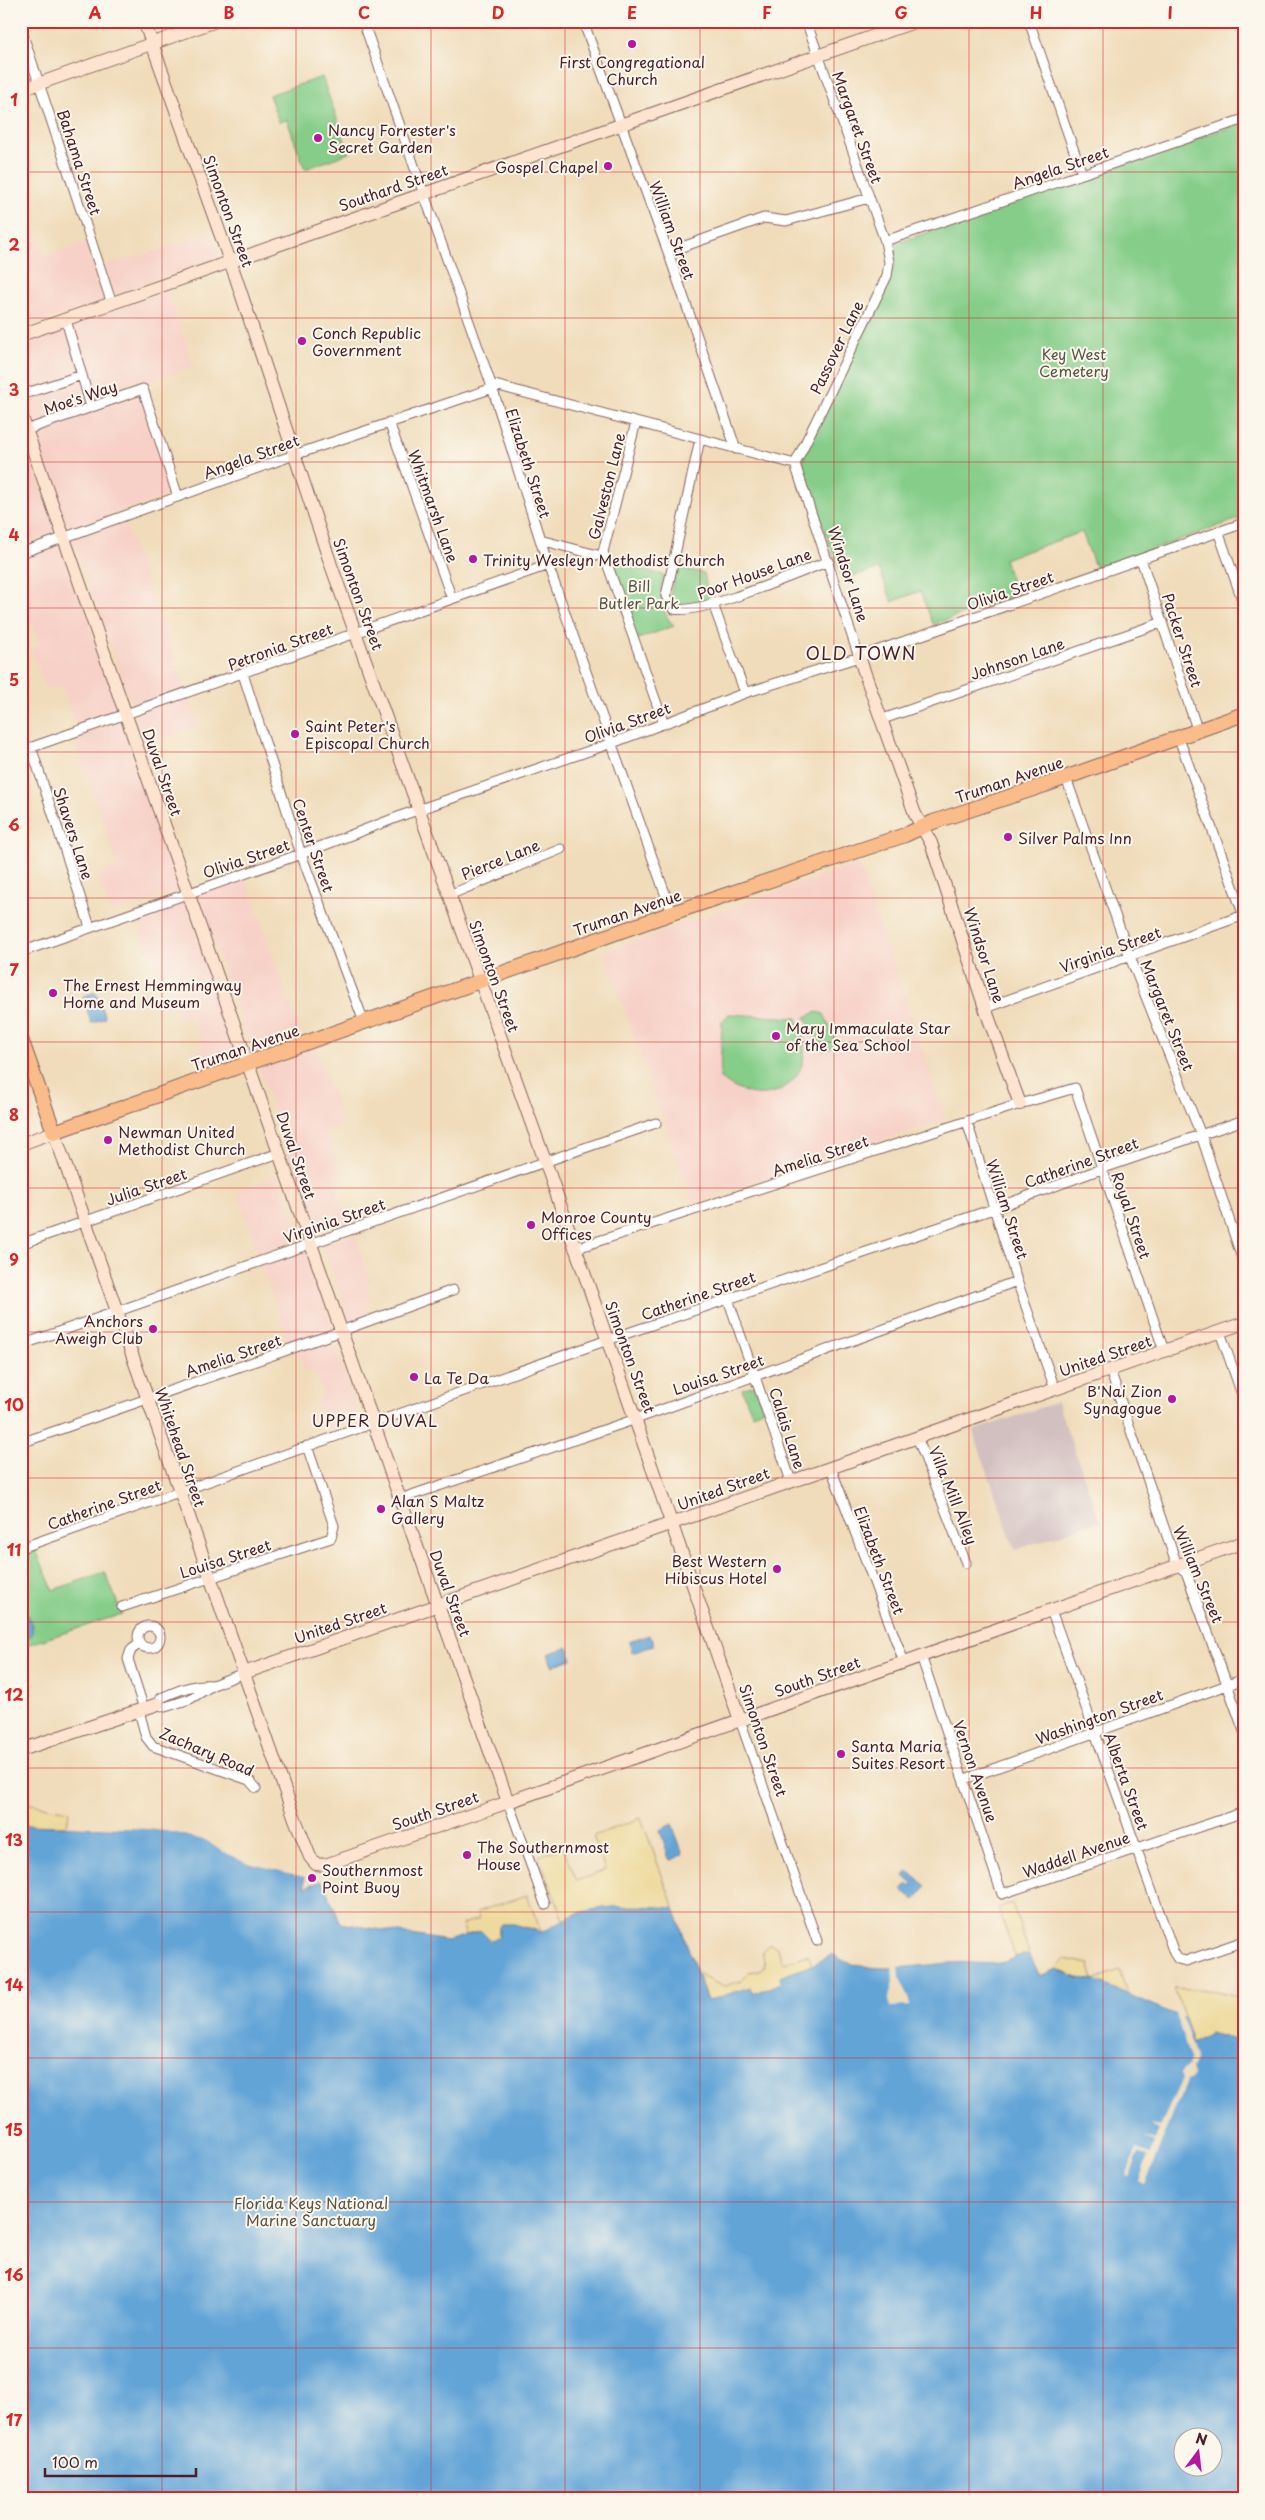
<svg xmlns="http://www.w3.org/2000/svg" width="1265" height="2520" font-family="'Playpen Sans',sans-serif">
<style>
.built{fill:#f7d1c7}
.industrial{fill:#d2bfc0}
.green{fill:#85cd89;stroke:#68765a}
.sand{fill:#eeda9e;stroke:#9c7c64}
.water{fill:#64a4d7;stroke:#576281;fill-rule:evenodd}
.pier{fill:#f0dcba}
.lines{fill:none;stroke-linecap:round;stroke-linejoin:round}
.street-casing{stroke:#84615d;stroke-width:11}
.secondary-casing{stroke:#84615d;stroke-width:14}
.primary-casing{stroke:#84615d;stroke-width:16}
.street{stroke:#fff;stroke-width:9}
.secondary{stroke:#fde4d0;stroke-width:12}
.primary{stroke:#f9bc8a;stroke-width:14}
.grid{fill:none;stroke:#d62828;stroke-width:1;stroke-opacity:0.55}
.poi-dot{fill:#b5179e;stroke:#fbf7ec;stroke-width:2}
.labels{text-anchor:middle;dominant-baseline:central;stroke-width:4;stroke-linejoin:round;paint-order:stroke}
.poi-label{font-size:15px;fill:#4a1f2b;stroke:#fbf7ec;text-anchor:start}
.street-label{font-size:15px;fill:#4a1f2b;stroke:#fbf7ec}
.park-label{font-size:15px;fill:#5c5347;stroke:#fbf7ec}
.neighbourhood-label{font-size:16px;letter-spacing:1px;fill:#4a1f2b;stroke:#fbf7ec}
.quarter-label{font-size:18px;letter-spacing:1px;fill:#4a1f2b;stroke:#fbf7ec}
.neatline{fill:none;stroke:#d62828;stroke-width:2}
.grid-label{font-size:16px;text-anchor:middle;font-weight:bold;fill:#d62828}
</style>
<rect width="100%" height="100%" fill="#fbf7ec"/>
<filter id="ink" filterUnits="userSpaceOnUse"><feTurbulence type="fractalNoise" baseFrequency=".02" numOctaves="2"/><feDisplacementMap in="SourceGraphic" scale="10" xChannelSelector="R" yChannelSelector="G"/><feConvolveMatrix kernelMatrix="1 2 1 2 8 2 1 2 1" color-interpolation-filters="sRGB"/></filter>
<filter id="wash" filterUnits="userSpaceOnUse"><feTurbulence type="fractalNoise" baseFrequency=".0096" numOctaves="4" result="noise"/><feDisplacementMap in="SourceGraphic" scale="20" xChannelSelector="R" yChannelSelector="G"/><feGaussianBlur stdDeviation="1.12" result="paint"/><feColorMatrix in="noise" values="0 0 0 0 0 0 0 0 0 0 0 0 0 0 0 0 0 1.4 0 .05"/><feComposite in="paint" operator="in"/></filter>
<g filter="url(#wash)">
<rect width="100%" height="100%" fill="#f0dcba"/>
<!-- built -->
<path class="built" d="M21 189 45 257 86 242 107 299 21 329Z
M211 233 220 257 114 294 103 265 139 256Z
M167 291 194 366 138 386 175 493 69 530 21 397V342Z
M21 431 58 532 21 545Z
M124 519 199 727 146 746 72 538Z
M61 543 121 711 77 727 62 686 46 691 31 648 39 645 30 619 21 622V557Z
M122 720 181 890 111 913 97 874 118 866 73 736Z
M859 863 946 1119 693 1203 604 952Z
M245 876 302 1038 253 1055 196 892Z
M184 898 241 1061 203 1074 195 1050 203 1047 192 1016 179 1020 172 1001 166 1002 136 915Z
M315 1045 343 1125 326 1131 345 1186 337 1189 348 1222 316 1233 258 1065Z
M278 1176 300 1238 258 1253 237 1191Z
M355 1235 371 1281 366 1283 372 1300 365 1303 371 1318 351 1327 323 1245Z
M305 1249 333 1329 289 1344 261 1264Z
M332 1339 359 1417 326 1432 315 1399 323 1396 314 1371 305 1373 298 1351Z"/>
<!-- industrial -->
<path class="industrial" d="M1057 1402 1100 1521 1015 1550 973 1431Z"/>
<!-- green -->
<path class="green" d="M322 77 349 153 305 169 287 120 279 122 269 95Z
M1244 122V517L1096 569 1082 532 1004 559 1017 596 933 624 920 591 892 602 879 569 842 579 803 468 804 456 896 263 893 247 897 243Z
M609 561 664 575C660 596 659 610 674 626L632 641Z
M676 568 704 573 709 600 677 607 670 597Z
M817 1012 824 1014 837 1045 823 1051 805 1017Z
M729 1014 797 1018C825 1076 769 1119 720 1078L722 1021Z
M754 1385 763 1410 752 1414 742 1389Z
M36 1550 53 1590 105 1572 122 1614 21 1647V1555Z"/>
<!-- sand -->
<path class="sand" d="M21 1802 69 1811 67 1826 21 1825Z
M641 1818 674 1908C638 1905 596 1904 563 1920L539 1856 563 1847 577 1881 605 1870 593 1836Z
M527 1895 541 1932 530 1928 499 1927V1938L490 1941 481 1931 466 1935 462 1924 479 1919 477 1912Z
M1012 1903 1030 1956H1015L998 1908Z
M769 1944 777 1947 783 1963 808 1955 812 1965 780 1977 782 1983 753 1994 707 2001 696 1972 713 1982 725 1986 741 1981 749 1972 761 1970 765 1965 762 1951Z
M1063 1959 1090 1964 1094 1980 1119 1970 1128 1996 1094 1980 1077 1978 1057 1969Z
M1174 1988C1203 1990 1215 1988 1244 1999V2042L1209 2033 1193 2043Z"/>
<!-- water -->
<path class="water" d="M96 992 105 1018 91 1023 83 996Z
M21 1604 32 1625V1635L21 1641Z
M649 1635 653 1640V1646L632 1653 629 1642Z
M568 1647 572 1659 552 1666 548 1654Z
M672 1824 683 1854 672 1860 669 1859 660 1830Z
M21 1825 148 1829 171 1832 207 1841 218 1849 244 1862 304 1877 305 1887 322 1881 341 1923 447 1941 481 1931 490 1940 499 1938V1927L501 1924H514L541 1932C553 1928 564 1918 576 1914 607 1904 642 1906 674 1908L707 2001 750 1987 753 1994 781 1983 780 1977 812 1965 833 1954C859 1977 919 1965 950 1963 968 1961 988 1966 1005 1962 1014 1960 1019 1952 1030 1956L1040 1976 1057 1969 1077 1978 1094 1980 1185 2019 1193 2043 1209 2033 1244 2042V2499H21ZM1182 2438H1212V2468H1182Z
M908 1871 926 1886 915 1900 902 1890 907 1884 911 1887 913 1884 904 1876Z"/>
<!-- pier -->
<path class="pier" d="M67 1824 148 1826 172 1829 208 1839 219 1847 245 1860 303 1875 304 1877 244 1862 218 1849 207 1841 171 1832 148 1829 67 1826Z
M893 1964H899L900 1979 909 1997V2006L890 2007 889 1998 894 1979Z
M1174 2011 1181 2014 1196 2057 1191 2069 1193 2074 1191 2079 1186 2081 1145 2184 1139 2181 1148 2156 1139 2153 1129 2177 1126 2176 1137 2149 1150 2154 1154 2143 1144 2137 1155 2141 1159 2130 1149 2125 1160 2127 1182 2079 1180 2074 1182 2070 1187 2067 1190 2058Z"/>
</g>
<g filter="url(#ink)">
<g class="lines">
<defs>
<path id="street" d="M363 21 491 384 548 565 672 913
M583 21 668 252 736 449
M806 21 885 241 889 262 887 276 795 464 859 657
M1029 21 1082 174
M21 29 112 304
M885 241 1244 119
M668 252 764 218 786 221 869 198
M66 320 91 407
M491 384 795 464
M21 395 82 375
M389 422 452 599
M636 422 603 552 664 724
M26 430 143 389 178 497
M700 439 666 596 674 609C702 615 797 573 829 561
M1218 531 1244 605
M540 540 605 557
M21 553 294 455 490 389
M1141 559 1197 729
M713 604 745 693
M243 674 301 854 364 1022
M880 720 1163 622
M1178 736 1244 916
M31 747 90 927
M21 751 548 565
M1066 778 1130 957 1201 1135 1244 1264
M449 895 561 849
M21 952 301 854 406 814 612 743 745 693 859 657 1244 523
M985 1008 1244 915
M967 1122 1017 1281 1055 1389
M21 1244 279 1153
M574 1249 1020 1104 1075 1088 1164 1351
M728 1299 791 1481
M1220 1332 1244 1400
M21 1345 656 1123
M1110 1370 1177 1565 1186 1572 1244 1731
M917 1437 966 1563
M21 1443 333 1334 453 1290
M831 1468 904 1662
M400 1499 636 1419 1017 1281
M21 1548 616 1337 993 1209 1101 1169 1244 1120
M122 1607 331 1538 334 1526 307 1446
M1051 1610 1174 1953 1178 1959 1186 1961 1244 1941
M138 1637a11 11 0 1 1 22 0a11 11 0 1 1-22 0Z
M139 1644 131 1650 128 1659 144 1709
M921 1656 1002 1894 1244 1812
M213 1685C195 1683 177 1691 161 1698L158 1704 165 1707 190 1699 213 1685 244 1673
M139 1711 146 1737 153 1746 249 1780 256 1788
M740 1720 817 1941
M965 1779 1244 1679
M508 1802 545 1904"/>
<path id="secondary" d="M144 21 236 278 331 565 545 1161 740 1720
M21 90 216 21
M21 335 917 21
M21 415 400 1499 508 1802
M859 657 915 814 931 843 985 1008 1020 1104
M21 1144 54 1132 295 1819 310 1857 316 1864 325 1865 497 1806 1244 1542
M244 1673 1244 1323
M21 1750 158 1704"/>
<path id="primary" d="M21 1039 54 1132 672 913 905 835 933 822 1045 785 1244 714"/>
</defs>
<!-- street casing -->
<use href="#street" class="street-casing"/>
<!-- secondary casing -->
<use href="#secondary" class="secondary-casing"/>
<!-- primary casing -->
<use href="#primary" class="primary-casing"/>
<!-- street -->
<use href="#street" class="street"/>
<!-- secondary -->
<use href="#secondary" class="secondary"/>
<!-- primary -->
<use href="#primary" class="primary"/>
</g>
</g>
<!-- grid -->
<path class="grid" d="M162 21V2499M296 21V2499M431 21V2499M565 21V2499M700 21V2499M834 21V2499M969 21V2499M1103 21V2499M21 172H1244M21 318H1244M21 462H1244M21 608H1244M21 752H1244M21 898H1244M21 1042H1244M21 1188H1244M21 1332H1244M21 1478H1244M21 1622H1244M21 1768H1244M21 1912H1244M21 2058H1244M21 2202H1244M21 2348H1244"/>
<!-- markers -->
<g class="poi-dot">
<circle cx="632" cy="44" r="5"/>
<circle cx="318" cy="138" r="5"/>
<circle cx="608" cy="166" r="5"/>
<circle cx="302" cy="341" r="5"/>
<circle cx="473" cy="559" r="5"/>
<circle cx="295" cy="734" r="5"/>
<circle cx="1008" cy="837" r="5"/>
<circle cx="53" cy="993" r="5"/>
<circle cx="776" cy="1036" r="5"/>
<circle cx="108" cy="1140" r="5"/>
<circle cx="531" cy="1225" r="5"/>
<circle cx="153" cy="1329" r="5"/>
<circle cx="414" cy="1377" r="5"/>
<circle cx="1172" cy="1399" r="5"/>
<circle cx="381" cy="1509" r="5"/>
<circle cx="777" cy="1569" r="5"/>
<circle cx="841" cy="1754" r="5"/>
<circle cx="467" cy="1855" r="5"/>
<circle cx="312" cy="1878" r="5"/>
</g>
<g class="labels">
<!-- poi labels -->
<g class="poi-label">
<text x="632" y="61" text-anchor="middle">First Congregational<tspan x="632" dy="17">Church</tspan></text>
<text x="328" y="129">Nancy Forrester's<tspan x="328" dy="17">Secret Garden</tspan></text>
<text x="598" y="166" text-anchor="end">Gospel Chapel</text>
<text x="312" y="332">Conch Republic<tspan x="312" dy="17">Government</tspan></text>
<text x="483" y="559">Trinity Wesleyn Methodist Church</text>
<text x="305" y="725">Saint Peter's<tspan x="305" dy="17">Episcopal Church</tspan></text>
<text x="1018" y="837">Silver Palms Inn</text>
<text x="63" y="984">The Ernest Hemmingway<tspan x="63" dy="17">Home and Museum</tspan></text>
<text x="786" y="1027">Mary Immaculate Star<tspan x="786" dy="17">of the Sea School</tspan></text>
<text x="118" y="1131">Newman United<tspan x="118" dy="17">Methodist Church</tspan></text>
<text x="541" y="1216">Monroe County<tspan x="541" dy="17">Offices</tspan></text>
<text x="143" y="1320" text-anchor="end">Anchors<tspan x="143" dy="17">Aweigh Club</tspan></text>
<text x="424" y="1377">La Te Da</text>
<text x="1162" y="1390" text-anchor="end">B'Nai Zion<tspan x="1162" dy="17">Synagogue</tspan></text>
<text x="391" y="1500">Alan S Maltz<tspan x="391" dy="17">Gallery</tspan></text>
<text x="767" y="1560" text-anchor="end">Best Western<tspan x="767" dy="17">Hibiscus Hotel</tspan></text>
<text x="851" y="1745">Santa Maria<tspan x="851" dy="17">Suites Resort</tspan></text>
<text x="477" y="1846">The Southernmost<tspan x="477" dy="17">House</tspan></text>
<text x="322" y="1869">Southernmost<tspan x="322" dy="17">Point Buoy</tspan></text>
</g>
<!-- street labels -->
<g class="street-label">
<text transform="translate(858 127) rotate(70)">Margaret Street</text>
<text transform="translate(80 162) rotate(72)">Bahama Street</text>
<text transform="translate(1060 167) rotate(-19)">Angela Street</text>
<text transform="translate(393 187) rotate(-19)">Southard Street</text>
<text transform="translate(229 211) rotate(70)">Simonton Street</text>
<text transform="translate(673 230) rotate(70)">William Street</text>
<text transform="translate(836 347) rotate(-64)">Passover Lane</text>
<text transform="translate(80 397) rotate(-19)">Moe's Way</text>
<text transform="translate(251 456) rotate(-20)">Angela Street</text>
<text transform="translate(529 463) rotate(72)">Elizabeth Street</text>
<text transform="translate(606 486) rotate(-76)">Galveston Lane</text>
<text transform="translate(434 506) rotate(70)">Whitmarsh Lane</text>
<text transform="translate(754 573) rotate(-20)">Poor House Lane</text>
<text transform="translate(849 574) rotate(72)">Windsor Lane</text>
<text transform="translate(1010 590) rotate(-19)">Olivia Street</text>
<text transform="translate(359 594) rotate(70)">Simonton Street</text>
<text transform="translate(1183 640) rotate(72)">Packer Street</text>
<text transform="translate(280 646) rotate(-20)">Petronia Street</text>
<text transform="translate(1017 658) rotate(-19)">Johnson Lane</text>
<text transform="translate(627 722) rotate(-20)">Olivia Street</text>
<text transform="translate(163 772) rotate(71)">Duval Street</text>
<text transform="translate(1009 779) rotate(-19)">Truman Avenue</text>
<text transform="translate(74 833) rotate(72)">Shavers Lane</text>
<text transform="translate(314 845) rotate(71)">Center Street</text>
<text transform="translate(246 858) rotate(-19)">Olivia Street</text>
<text transform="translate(500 859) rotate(-22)">Pierce Lane</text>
<text transform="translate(627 912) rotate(-19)">Truman Avenue</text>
<text transform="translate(1110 949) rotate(-20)">Virginia Street</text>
<text transform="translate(985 955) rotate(72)">Windsor Lane</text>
<text transform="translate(495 976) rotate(70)">Simonton Street</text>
<text transform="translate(1168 1015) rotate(68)">Margaret Street</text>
<text transform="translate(245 1047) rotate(-19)">Truman Avenue</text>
<text transform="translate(297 1155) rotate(71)">Duval Street</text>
<text transform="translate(820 1155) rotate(-18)">Amelia Street</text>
<text transform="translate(1081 1162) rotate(-20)">Catherine Street</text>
<text transform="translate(146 1186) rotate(-19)">Julia Street</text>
<text transform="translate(1008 1209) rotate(72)">William Street</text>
<text transform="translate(1132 1215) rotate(71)">Royal Street</text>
<text transform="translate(334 1220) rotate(-19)">Virginia Street</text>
<text transform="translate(698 1295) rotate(-19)">Catherine Street</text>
<text transform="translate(233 1355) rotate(-19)">Amelia Street</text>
<text transform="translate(1105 1355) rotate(-19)">United Street</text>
<text transform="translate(631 1357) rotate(70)">Simonton Street</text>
<text transform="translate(718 1374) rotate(-19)">Louisa Street</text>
<text transform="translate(788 1428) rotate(72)">Calais Lane</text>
<text transform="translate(181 1447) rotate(71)">Whitehead Street</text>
<text transform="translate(723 1488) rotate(-20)">United Street</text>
<text transform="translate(954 1495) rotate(68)">Villa Mill Alley</text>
<text transform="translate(104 1504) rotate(-20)">Catherine Street</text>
<text transform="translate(225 1558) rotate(-18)">Louisa Street</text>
<text transform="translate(880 1560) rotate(69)">Elizabeth Street</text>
<text transform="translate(1199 1574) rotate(67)">William Street</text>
<text transform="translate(451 1593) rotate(70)">Duval Street</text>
<text transform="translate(340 1622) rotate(-19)">United Street</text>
<text transform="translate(817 1676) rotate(-20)">South Street</text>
<text transform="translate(1099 1716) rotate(-20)">Washington Street</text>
<text transform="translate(764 1740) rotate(71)">Simonton Street</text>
<text transform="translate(207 1751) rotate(23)">Zachary Road</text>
<text transform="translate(976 1771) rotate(71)">Vernon Avenue</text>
<text transform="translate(1127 1781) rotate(70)">Alberta Street</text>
<text transform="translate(435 1810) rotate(-19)">South Street</text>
<text transform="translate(1076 1854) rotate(-19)">Waddell Avenue</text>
</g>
<!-- park labels -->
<g class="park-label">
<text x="1074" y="353">Key West<tspan x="1074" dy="17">Cemetery</tspan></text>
<text x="639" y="585">Bill<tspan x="639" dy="17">Butler Park</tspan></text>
<text x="311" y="2202">Florida Keys National<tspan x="311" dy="17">Marine Sanctuary</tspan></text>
</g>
<!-- neighbourhood labels -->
<g class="neighbourhood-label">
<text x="375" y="1420">UPPER DUVAL</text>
</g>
<!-- quarter labels -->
<g class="quarter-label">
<text x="861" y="652">OLD TOWN</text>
</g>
</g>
<!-- margin -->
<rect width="1265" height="2520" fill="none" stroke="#fbf7ec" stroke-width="55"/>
<!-- north arrow -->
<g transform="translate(1198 2452) rotate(15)"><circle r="24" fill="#fbf7ec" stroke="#b4a19f"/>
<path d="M0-4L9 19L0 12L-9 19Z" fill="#b5179e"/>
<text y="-8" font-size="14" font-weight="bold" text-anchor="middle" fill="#4a1f2b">N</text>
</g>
<!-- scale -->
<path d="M45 2468v8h151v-8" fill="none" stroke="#4a1f2b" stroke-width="2.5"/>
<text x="52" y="2468" font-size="15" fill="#4a1f2b" stroke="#fbf7ec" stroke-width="4" paint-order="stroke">100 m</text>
<rect x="28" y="28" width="1210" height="2464" class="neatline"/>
<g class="grid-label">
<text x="95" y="19">A</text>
<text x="229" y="19">B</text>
<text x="364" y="19">C</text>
<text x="498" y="19">D</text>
<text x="632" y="19">E</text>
<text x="767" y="19">F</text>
<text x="901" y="19">G</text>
<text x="1036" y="19">H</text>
<text x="1170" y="19">I</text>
<text x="14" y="106">1</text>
<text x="14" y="251">2</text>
<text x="14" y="396">3</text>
<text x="14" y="541">4</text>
<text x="14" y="686">5</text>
<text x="14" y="831">6</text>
<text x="14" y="976">7</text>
<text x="14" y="1121">8</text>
<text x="14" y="1266">9</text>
<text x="14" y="1411">10</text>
<text x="14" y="1556">11</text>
<text x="14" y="1701">12</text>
<text x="14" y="1846">13</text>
<text x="14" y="1991">14</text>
<text x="14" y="2136">15</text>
<text x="14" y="2281">16</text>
<text x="14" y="2426">17</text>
</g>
</svg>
